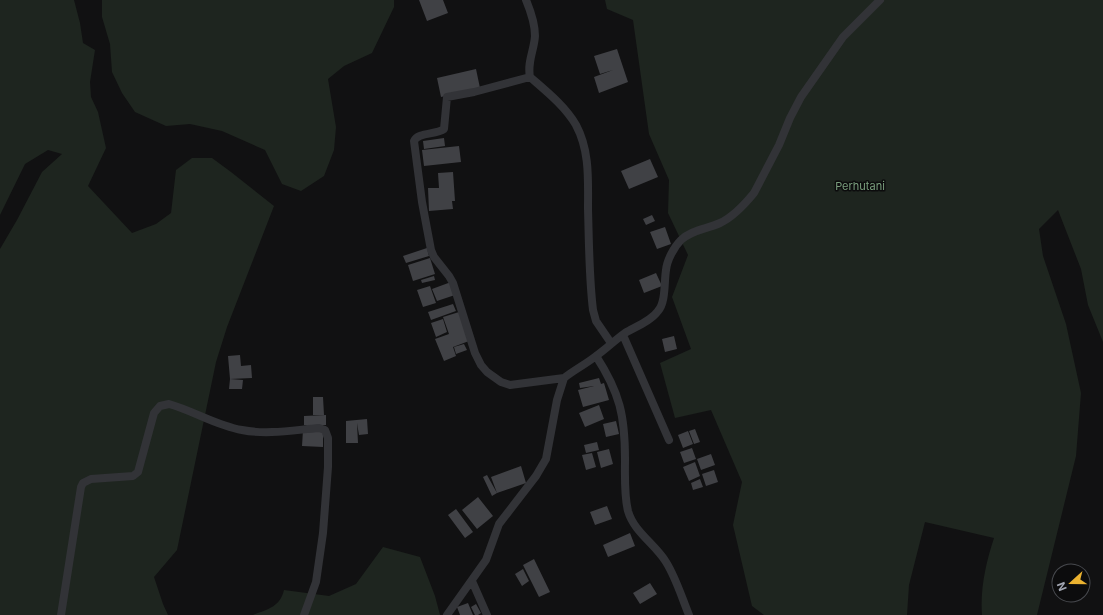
<svg xmlns="http://www.w3.org/2000/svg" width="1103" height="615" font-family="Inter,sans-serif">
<style>
.green{fill:#1e251f}
.building{fill:#404145}
.lines{fill:none;stroke-linecap:round;stroke-linejoin:round}
.street{stroke:#323337;stroke-width:8}
.labels{text-anchor:middle;dominant-baseline:central;stroke-width:3;stroke-linejoin:round;paint-order:stroke}
.park-label{font-size:11px;fill:#7a9e7d;stroke:#0c0c0d}
</style>
<rect width="100%" height="100%" fill="#111112"/>
<!-- green -->
<path class="green" d="M0 0H74L80 23 83 43 95 50 90 82 91 97 98 112 106 148 88 186 132 233 156 224 171 213 176 170 192 158H212L231 172 274 206 227 327 216 362 177 550 154 577 163 604 168 615H0V249L17 220 42 172 62 154 48 150 25 164 0 215Z
M102 0H394V7L372 53 344 66 328 79 336 127 334 150 324 176 301 191 282 184 265 150 222 131 190 124 166 126 135 112 122 93 112 72 110 44 102 17Z
M605 0H1103V342L1088 305 1081 269 1058 210 1039 229 1043 256 1066 324 1081 393 1076 456 1037 615H982C980 589 986 562 994 538L925 522 909 585 907 615H764L752 606 733 525 742 482 711 410 675 418 660 363 691 349 672 297 688 255 668 213 669 180 649 134 633 20 607 9Z
M383 547 420 557 435 596 440 615H253C268 609 280 607 284 590L329 596 356 584Z"/>
<!-- building -->
<path class="building" d="M419 0H443L448 13 427 21Z
M617 49 628 82 599 93 594 77 613 70 600 74 594 56Z
M476 69 480 88 441 97 437 78Z
M444 138 445 146 424 149 423 141Z
M459 146 461 162 424 166 422 150Z
M650 159 658 177 629 189 621 171Z
M453 172 455 201H452L453 209 429 211 428 188H439L438 173Z
M652 215 655 221 646 225 643 219Z
M665 227 671 244 657 249 650 232Z
M427 248 429 256 406 263 403 256Z
M430 258 435 274 413 281 408 265Z
M656 273 662 286 644 293 639 280Z
M434 276 435 280 422 283 421 280Z
M451 282 455 295 437 301 432 289Z
M430 286 436 303 423 307 417 290Z
M453 304 456 311 431 320 428 312Z
M459 312 469 341 453 347 456 356 444 361 435 339 449 334 443 317Z
M443 319 447 332 436 337 431 323Z
M674 336 677 349 665 352 662 339Z
M464 344 467 350 456 354 454 347Z
M240 355 241 366 251 365 252 378 230 379 228 356Z
M599 378 601 384 604 383 609 400 583 407 578 390 594 386 580 388 579 383Z
M230 379 243 380 242 389H229Z
M313 397H323L324 415H313Z
M599 405 604 419 585 427 579 413Z
M326 415V425H304V416Z
M367 419 368 434 359 435 357 423 358 443H346V421Z
M616 421 619 434 606 437 603 424Z
M695 429 700 442 694 444 689 431Z
M303 430 323 431V447L302 446Z
M688 431 693 444 683 448 678 435Z
M597 442 599 450 586 453 584 445Z
M692 448 696 459 684 463 680 452Z
M609 449 613 464 601 468 597 452Z
M592 453 596 467 586 470 582 455Z
M711 454 715 465 701 470 697 459Z
M695 462 700 476 689 481 683 467Z
M521 466 526 483 497 493 491 477Z
M714 470 718 482 706 486 702 474Z
M487 475 497 493 492 496 483 477Z
M700 479 703 487 693 490 691 483Z
M478 497 493 516 477 529 462 510Z
M607 506 612 519 595 525 590 512Z
M456 509 473 532 465 538 448 515Z
M630 533 635 546 608 557 603 545Z
M534 559 550 592 539 597 523 565Z
M523 569 529 581 522 586 515 574Z
M650 583 657 594 640 604 633 593Z
M468 603 473 615H460L457 607Z
M476 604 481 613 478 615H475L471 607Z"/>
<g class="lines">
<!-- street -->
<path class="street" d="M526 0C531 12 535 24 535 36 534 51 527 62 530 77 546 91 565 106 576 125 590 151 588 180 588 209 589 242 589 277 593 310L596 321 611 343
M530 77 474 92 447 97 444 129C436 135 418 132 414 141L422 202 431 250 434 257 449 276 453 283 475 353 481 365 487 372 501 382 510 385 564 378
M623 335 669 440
M596 356C620 393 625 416 625 459 625 476 624 495 628 511 634 532 655 544 666 562 676 578 682 598 689 615
M472 581 487 615
M61 615 81 487 83 483 91 479 133 476 138 472 154 413 160 406 169 404C194 411 217 426 242 430 267 435 294 430 319 428L325 430 328 438V467L323 533 316 582 304 615
M447 615 486 560 499 524 536 476 546 459 557 400 564 378C574 370 586 364 596 356 606 349 615 340 625 333 635 327 651 321 658 311 666 302 664 282 666 270 667 260 674 247 681 240 691 230 707 229 720 223 733 217 745 204 754 193L779 145 790 118 801 97 843 37 880 0"/>
</g>
<g class="labels">
<!-- park labels -->
<g class="park-label">
<text x="860" y="186">Perhutani</text>
</g>
</g>
<!-- north arrow -->
<g transform="translate(1071 583) rotate(249)"><circle r="19" fill="#0c0c0d" stroke="#484a4f"/>
<path d="M0-3L7 15L0 10L-7 15Z" fill="#ebb230"/>
<text y="-6" font-size="11" font-weight="bold" text-anchor="middle" fill="#a3a7b3">N</text>
</g>
</svg>
